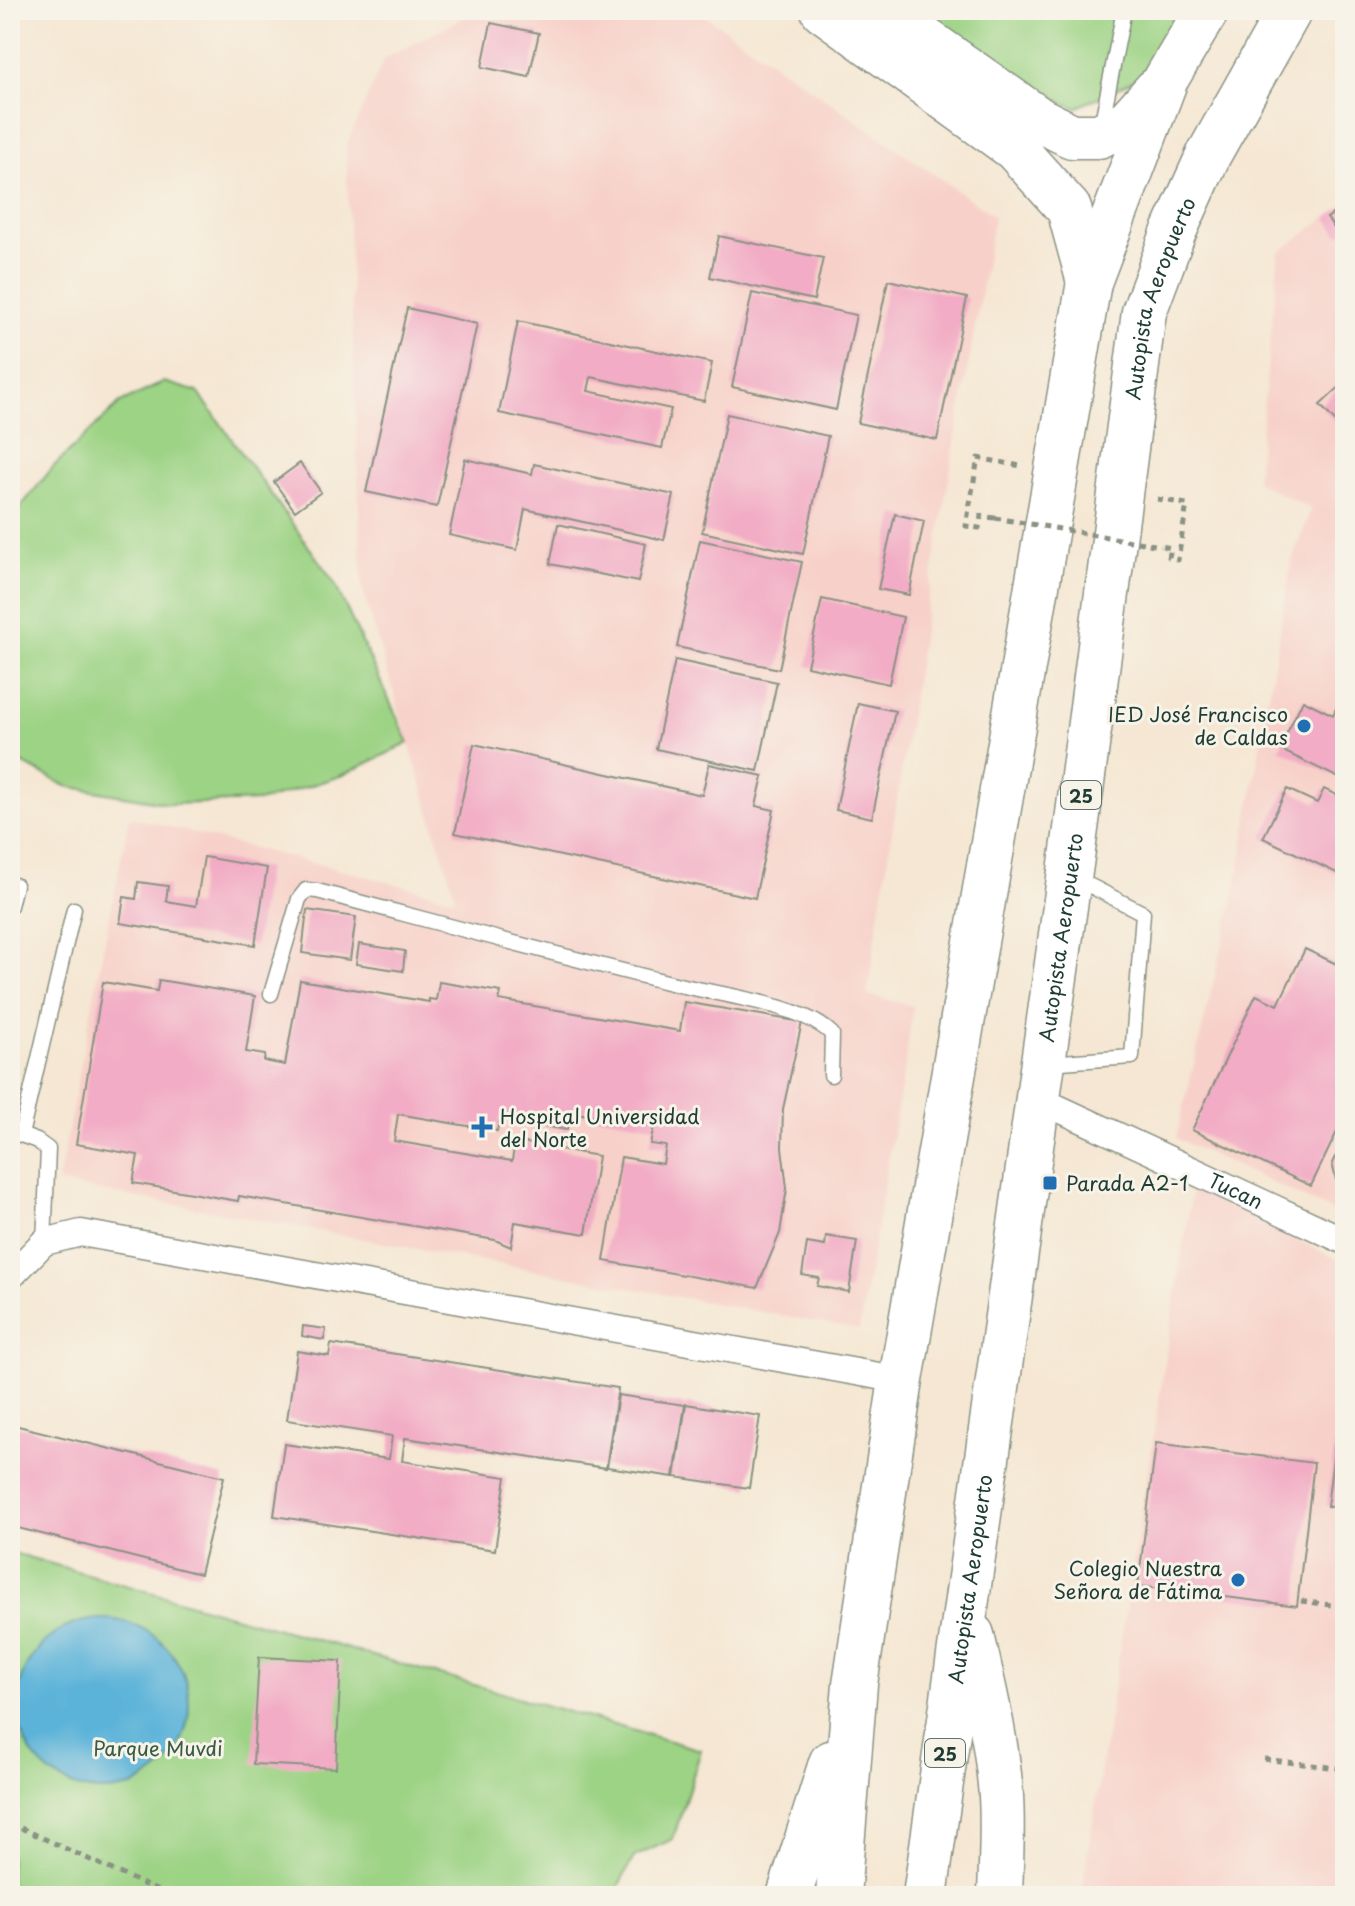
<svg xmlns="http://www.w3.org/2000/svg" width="1355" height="1906" font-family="'Playpen Sans',sans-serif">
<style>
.built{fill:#f7d1c9}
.green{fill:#9dd385;stroke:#5e885c;stroke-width:2}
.water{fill:#5cb3d9;stroke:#3e7886;stroke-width:2}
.building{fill:#f2acc5}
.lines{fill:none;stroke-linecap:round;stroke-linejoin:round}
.service-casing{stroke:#8a9284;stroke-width:17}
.minor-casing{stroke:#8a9284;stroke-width:29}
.trunk-casing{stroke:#8a9284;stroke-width:47}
.path{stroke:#8a9284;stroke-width:5;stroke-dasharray:6 6;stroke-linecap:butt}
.service{stroke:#fff;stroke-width:14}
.minor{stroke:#fff;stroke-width:26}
.trunk{stroke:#fff;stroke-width:44}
.path-bridge{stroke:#8a9284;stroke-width:5;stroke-dasharray:6 6;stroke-linecap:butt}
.poi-dot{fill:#1f6fb2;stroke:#f7f3e8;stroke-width:3}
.labels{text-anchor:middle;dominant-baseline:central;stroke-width:6;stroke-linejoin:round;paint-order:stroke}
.shield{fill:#f7f3e8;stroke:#60746a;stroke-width:2}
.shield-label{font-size:18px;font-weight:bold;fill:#1f3d34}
.street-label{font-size:20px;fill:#1f3d34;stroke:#f7f3e8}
.poi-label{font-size:20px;fill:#1f3d34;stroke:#f7f3e8;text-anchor:end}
.park-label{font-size:20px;fill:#385b44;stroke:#f7f3e8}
</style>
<rect width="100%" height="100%" fill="#f7f3e8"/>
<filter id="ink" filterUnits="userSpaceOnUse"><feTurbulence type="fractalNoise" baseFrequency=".0125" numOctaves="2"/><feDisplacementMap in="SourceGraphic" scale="16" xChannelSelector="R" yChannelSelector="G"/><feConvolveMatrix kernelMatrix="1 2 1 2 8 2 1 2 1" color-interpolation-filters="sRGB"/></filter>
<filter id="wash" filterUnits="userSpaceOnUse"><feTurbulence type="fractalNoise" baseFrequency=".006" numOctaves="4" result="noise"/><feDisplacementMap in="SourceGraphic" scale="32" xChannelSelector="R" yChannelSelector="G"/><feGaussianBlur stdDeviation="1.8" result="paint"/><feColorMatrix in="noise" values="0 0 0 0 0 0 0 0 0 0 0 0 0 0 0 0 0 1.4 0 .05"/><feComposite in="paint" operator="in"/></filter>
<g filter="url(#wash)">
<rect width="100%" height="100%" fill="#f5e7d3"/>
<!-- built -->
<path class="built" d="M479 10H697L994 216 927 605 867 995 913 1006 904 1070 859 1330 58 1183 129 817 456 899 362 588 346 146 384 59Z
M1345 204V1217L1176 1138 1235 893 1292 560 1311 509 1256 481 1279 252Z
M1192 1190 1345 1263V1896H1081Z"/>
<!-- green -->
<path class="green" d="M924 10H1185L1141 77 1076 108 1037 91Z
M164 382 198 392 334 582 409 743 343 775 262 801 170 804 66 786 10 757V520L54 466 120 403Z
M10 1552 701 1750 673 1839 634 1857 613 1896H10Z"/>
<!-- water -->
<path class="water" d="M17 1705a86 86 0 1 1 172 0a86 86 0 1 1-172 0Z"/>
<g id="blocks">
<!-- building -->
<path class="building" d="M491 23 539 33 529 77 482 67Z
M1342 207 1345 212V231L1339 235 1327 218Z
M719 236 823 258 814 300 710 277Z
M888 280 967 298 937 440 858 423Z
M752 293 856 315 836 410 732 387Z
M407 308 477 324 437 507 366 492Z
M518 321 712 363 704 401 591 377 588 391 671 409 662 448 499 413Z
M1345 382V432L1320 405Z
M727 414 828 436 803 554 702 532Z
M465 459 532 474 534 464 674 495 664 540 525 509 517 550 449 535Z
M300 463 321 492 295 511 274 482Z
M895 514 924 521 909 595 878 589Z
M558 524 646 544 638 582 550 564Z
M700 540 802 562 779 669 677 647Z
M822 599 903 617 889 684 807 666Z
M675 660 777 682 758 771 656 749Z
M1303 700 1333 715 1340 700 1345 703V781L1279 749Z
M858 703 895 711 872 818 836 810Z
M474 744 702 795 709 764 763 776 756 806 774 810 755 898 455 833Z
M1287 789 1317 803 1324 789 1345 799V877L1263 838Z
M204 857 267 868 255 945 120 923 124 897 136 899 138 882 168 886 166 901 196 906Z
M307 910 356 917 350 960 302 953Z
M359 944 405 951 403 971 356 964Z
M1305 949 1345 968V1012L1338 1026 1345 1030V1115L1311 1186 1192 1130 1256 995 1278 1005Z
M159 980 255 996 246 1052 265 1055 264 1061 285 1065 300 980 429 1002V999L436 1000 439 982 501 992 499 1000 680 1031 684 1002 802 1022 783 1109 782 1148 787 1188 780 1233 757 1288 604 1261 621 1157 663 1164 666 1146 650 1144 654 1126 570 1112 567 1130 500 1118 497 1131 398 1114 394 1141 512 1161 515 1141 598 1156 586 1234 515 1222 511 1247 495 1240 239 1196 238 1201 133 1183 138 1155 76 1144 103 982 157 991Z
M1345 1149V1186L1336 1180 1332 1163 1335 1157Z
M826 1236 857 1241 849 1292 817 1286 819 1278 802 1275 807 1243 825 1246Z
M303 1326 326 1329 324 1340 302 1336Z
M331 1344 618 1388 606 1468 405 1438 402 1461 506 1477 495 1550 274 1516 284 1444 389 1459 392 1436 287 1420 297 1351 329 1356Z
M618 1395 685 1405 674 1477 607 1467Z
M686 1404 760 1416 749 1488 675 1477Z
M10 1424 224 1477 200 1574 10 1526Z
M1156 1443 1314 1463 1297 1606 1138 1586Z
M1335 1443 1345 1444V1508L1327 1506Z
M259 1657 341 1661 336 1768 253 1764Z
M1153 1887 1167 1889V1896H1152Z"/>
</g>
</g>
<g filter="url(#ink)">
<use href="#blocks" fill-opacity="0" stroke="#8a9284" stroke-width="2"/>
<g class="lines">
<defs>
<path id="service" d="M1101 127 1124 10
M10 906 15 885
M271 994 299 899 306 890 317 891C435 922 553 954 671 983 716 995 801 1003 832 1034L831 1075
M1047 1063 1132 1057 1143 913 1073 877
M10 1131 37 1141 48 1149 44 1242
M21 1135 74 909"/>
<g id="minor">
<path id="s1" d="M1038 1099 1345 1241"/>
<path d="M10 1277 44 1242 81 1233 901 1380"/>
</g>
<g id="trunk">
<path d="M823 10 1015 149 1069 209 1089 282"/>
<path d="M883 10 1040 120 1072 136H1099L1128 121 1156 90"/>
<path d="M972 1635C984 1688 997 1741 1001 1796 1003 1829 1001 1862 1000 1896"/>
<path d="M789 1896 831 1763"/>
<path d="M838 1896 855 1684 901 1380 1089 282 1166 79 1207 10"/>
<path id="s2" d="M925 1896 1076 829 1144 312 1173 234 1209 154 1290 10"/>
</g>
</defs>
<!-- service casing -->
<use href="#service" class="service-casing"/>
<!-- minor casing -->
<use href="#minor" class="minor-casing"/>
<!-- trunk casing -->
<use href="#trunk" class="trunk-casing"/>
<!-- path -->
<path class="path" d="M1157 499 1187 504 1178 560 1169 557 1171 548 1161 546
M995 518 981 516 979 528 966 526 978 458 1021 466
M1301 1601 1345 1607
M1264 1759 1345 1769
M10 1823 169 1896"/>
<!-- service -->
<use href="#service" class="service"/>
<!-- minor -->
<use href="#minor" class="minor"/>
<!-- trunk -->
<use href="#trunk" class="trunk"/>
<!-- path-bridge -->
<path class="path-bridge" d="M995 518 1161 546"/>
</g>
</g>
<!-- markers -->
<g class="poi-dot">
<circle cx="1304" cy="726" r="8"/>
<path d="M478 1115h8v8h8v8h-8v8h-8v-8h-8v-8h8z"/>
<rect x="1042" y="1175" width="16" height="16" rx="4"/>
<circle cx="1238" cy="1580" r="8"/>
</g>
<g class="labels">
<!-- shield labels -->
<g class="shield">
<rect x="1061" y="781" width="40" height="28" rx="6"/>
<rect x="925" y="1739" width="40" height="28" rx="6"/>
</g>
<g class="shield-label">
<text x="1081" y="795">25</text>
<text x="945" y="1753">25</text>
</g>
<!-- street labels -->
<g class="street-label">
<text stroke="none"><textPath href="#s2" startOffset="1616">Autopista Aeropuerto</textPath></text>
<text stroke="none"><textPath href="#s2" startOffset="968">Autopista Aeropuerto</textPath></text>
<text stroke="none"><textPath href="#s1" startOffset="218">Tucan</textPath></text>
<text stroke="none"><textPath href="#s2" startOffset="320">Autopista Aeropuerto</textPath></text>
</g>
<!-- poi labels -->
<g class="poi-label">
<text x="1288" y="714">IED José Francisco<tspan x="1288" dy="23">de Caldas</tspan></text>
<text x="500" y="1116" text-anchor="start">Hospital Universidad<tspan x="500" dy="23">del Norte</tspan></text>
<text x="1066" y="1183" text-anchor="start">Parada A2-1</text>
<text x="1222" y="1568">Colegio Nuestra<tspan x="1222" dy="23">Señora de Fátima</tspan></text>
</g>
<!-- park labels -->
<g class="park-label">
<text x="158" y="1748">Parque Muvdi</text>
</g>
</g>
<!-- margin -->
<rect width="1355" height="1906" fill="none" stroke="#f7f3e8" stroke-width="40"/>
</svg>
